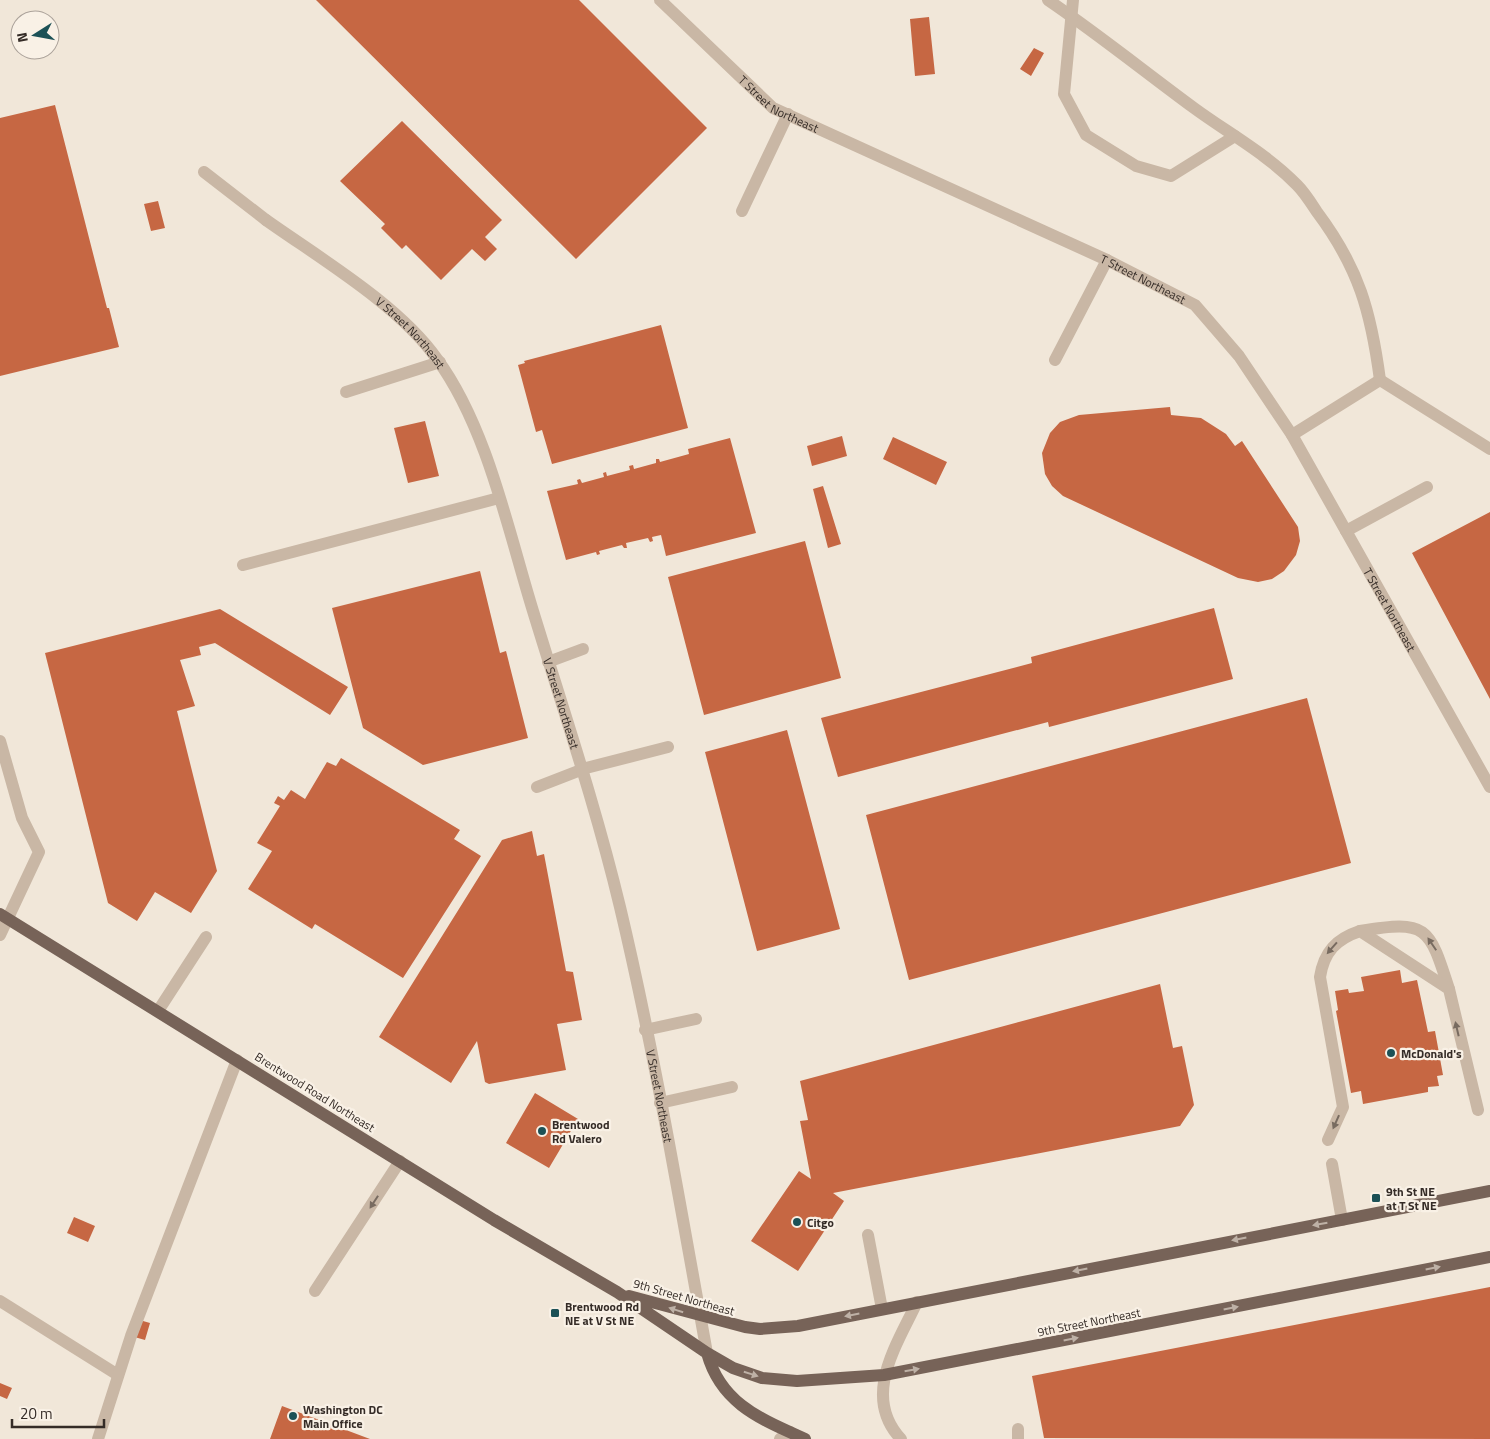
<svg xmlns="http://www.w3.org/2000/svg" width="1490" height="1439" font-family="'Titillium Web',sans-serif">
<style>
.building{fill:#c66743}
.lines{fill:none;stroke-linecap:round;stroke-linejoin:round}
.service{stroke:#c9b7a5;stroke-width:12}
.minor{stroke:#c9b7a5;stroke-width:12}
.primary{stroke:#776358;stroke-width:12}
.oneway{fill:#786b60}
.oneway2{fill:#beb1a6}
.poi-dot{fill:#1c5156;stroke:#f9f1e6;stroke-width:2}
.labels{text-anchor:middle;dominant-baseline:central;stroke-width:4.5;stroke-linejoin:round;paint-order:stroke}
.street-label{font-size:12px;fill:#352c27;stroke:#f9f1e6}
.poi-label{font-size:12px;font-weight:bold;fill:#352c27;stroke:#f9f1e6;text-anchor:start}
</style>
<rect width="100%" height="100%" fill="#f1e7d9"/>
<!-- building -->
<path class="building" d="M316 0H579L707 128 576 259Z
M929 17 935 74 915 76 910 19Z
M1034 48 1044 53 1031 76 1020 69Z
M55 105 107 308H109L119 347 0 376V118Z
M402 121 502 220 485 237 497 249 485 261 472 249 441 280 406 245 402 249 381 228 385 224 340 181Z
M158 201 165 228 151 231 144 204Z
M661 325 688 428 552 464 542 430 536 432 518 365 525 363 524 361Z
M1170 407 1171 415 1201 418 1226 434 1235 446 1242 441 1298 527 1300 541 1296 555 1284 571 1272 579 1258 582 1238 578 1063 496 1052 486 1045 474 1042 453 1050 433 1060 422 1079 415Z
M425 421 439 476 408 483 394 428Z
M842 436 847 456 812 466 807 446Z
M893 437 947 462 936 485 883 459Z
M730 438 756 533 666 556 661 535 652 537 653 541 650 542 648 538 626 543 627 548H624L622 545 599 551 600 554 597 555 596 552 566 560 547 491 578 484 577 480 580 479 582 483 604 477 603 473 606 472 607 476 630 470 629 466 633 465 634 469 656 463V459H659L660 462 689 454 688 449Z
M823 486 841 544 828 548 813 489Z
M1490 512V699L1412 553Z
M805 541 841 678 704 715 668 577Z
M480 571 500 653 506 651 528 738 423 765 363 728 332 608Z
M1214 608 1233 679 1049 727 1048 722 838 777 821 718 1032 663 1031 657Z
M220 609 348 687 330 715 215 643 199 647 201 655 180 660 195 706 177 711 217 871 191 913 155 892 137 921 108 903 45 653Z
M1307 698 1351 863 909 980 866 815Z
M787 730 840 929 757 951 705 752Z
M341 758 460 830 454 839 481 856 403 978 315 924 312 929 248 889 272 851 257 843 280 806 274 803 278 796 284 800 291 790 305 799 327 762 336 766Z
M532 831 537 856 544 854 566 971 573 972 582 1020 557 1024 566 1070 489 1084 485 1082 477 1041 451 1083 379 1037 502 840Z
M1400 970 1402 983 1417 980 1428 1032 1435 1031 1443 1075 1437 1076 1439 1086 1428 1087V1092L1363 1104 1361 1091 1351 1093 1336 1011 1338 1010 1335 991 1348 989 1349 993 1364 991 1361 977Z
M1160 984 1173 1048 1182 1046 1194 1105 1180 1126 833 1193 844 1201 798 1271 751 1241 799 1171 811 1179 800 1121 808 1120 800 1081Z
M535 1093 578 1119 549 1168 506 1143Z
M74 1217 95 1226 88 1242 67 1233Z
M1490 1287V1439L1044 1438 1032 1376Z
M136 1319 150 1323 145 1340 131 1336Z
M0 1383 12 1388 7 1399 0 1396Z
M282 1406 370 1439H270Z"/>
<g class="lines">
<!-- service -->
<g class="service">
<path id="s1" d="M660 0 773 108 1107 260 1195 305 1239 356 1292 435 1380 380 1490 449"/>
<path d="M1048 0C1098 34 1145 72 1194 108 1228 133 1267 154 1297 185 1305 193 1311 203 1317 212 1359 268 1371 312 1380 380"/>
<path d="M1073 0 1064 94 1086 135 1136 166 1171 176 1235 136"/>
<path d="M204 172 266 220"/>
<path d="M742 211 788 114"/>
<path d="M1055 360 1107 260"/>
<path d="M346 392 440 362"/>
<path d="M1346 531 1427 487"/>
<path d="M243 565 499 498"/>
<path d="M548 662 583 649"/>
<path d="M0 741 22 818 39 852 0 935"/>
<path d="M537 787 586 768 668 747"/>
<path d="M1360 931C1427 920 1429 926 1449 989"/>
<path d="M158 1011 206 937"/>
<path d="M645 1030 696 1019"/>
<path d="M660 1103 732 1087"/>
<path d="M1328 1140 1343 1107 1320 977C1324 952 1336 939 1360 931L1449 989 1478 1110"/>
<path d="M1332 1164 1342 1220"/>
<path d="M868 1235 882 1309"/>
<path d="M315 1291 400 1161"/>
<path d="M0 1301 118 1375"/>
<path d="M98 1439 131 1336 237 1060"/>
<path d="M780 1439 790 1432"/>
<path d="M1018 1439V1429"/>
</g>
<!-- minor -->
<g class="minor">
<path id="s2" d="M266 220C321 259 399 305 437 359 487 427 508 530 533 611 563 709 596 807 620 907 655 1054 680 1205 707 1353"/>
<path id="s3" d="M1292 435 1490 787"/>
<path d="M901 1439C861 1396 897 1345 917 1302"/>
</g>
<!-- primary -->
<path class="primary" d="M0 914 494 1220 617 1292 707 1353 733 1368 762 1378 797 1381 884 1375 1490 1257
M629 1296 745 1327 760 1329 798 1326 1490 1191
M707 1353C721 1404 761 1419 805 1439"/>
</g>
<!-- one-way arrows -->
<defs><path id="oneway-solid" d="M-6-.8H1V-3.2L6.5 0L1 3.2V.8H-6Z" transform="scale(1.25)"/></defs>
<g class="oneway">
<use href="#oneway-solid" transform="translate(1432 944) rotate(-124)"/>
<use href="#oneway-solid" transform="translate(1332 948) rotate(131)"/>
<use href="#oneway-solid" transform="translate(1457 1029) rotate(-103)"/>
<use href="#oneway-solid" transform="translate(1336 1122) rotate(114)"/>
<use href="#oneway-solid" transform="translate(374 1202) rotate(123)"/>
</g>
<g class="oneway2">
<use href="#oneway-solid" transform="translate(1320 1224) rotate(170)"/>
<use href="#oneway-solid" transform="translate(1239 1239) rotate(169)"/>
<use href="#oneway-solid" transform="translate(1433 1268) rotate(-11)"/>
<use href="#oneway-solid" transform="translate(1080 1270) rotate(169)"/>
<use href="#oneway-solid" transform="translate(1231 1308) rotate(-11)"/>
<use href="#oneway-solid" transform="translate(676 1310) rotate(-163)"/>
<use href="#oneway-solid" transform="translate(852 1315) rotate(169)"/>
<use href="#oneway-solid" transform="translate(1071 1339) rotate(-11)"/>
<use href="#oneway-solid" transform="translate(912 1370) rotate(-10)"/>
<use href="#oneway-solid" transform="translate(751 1374) rotate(17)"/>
</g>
<!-- markers -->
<g class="poi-dot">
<circle cx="1391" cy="1053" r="5"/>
<circle cx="542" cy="1131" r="5"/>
<rect x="1371" y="1193" width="10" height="10" rx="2.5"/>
<circle cx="797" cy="1222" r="5"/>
<rect x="550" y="1308" width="10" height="10" rx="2.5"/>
<circle cx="293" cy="1416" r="5"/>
</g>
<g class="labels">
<!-- street labels -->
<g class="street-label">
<text stroke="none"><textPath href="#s1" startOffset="159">T Street Northeast</textPath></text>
<text stroke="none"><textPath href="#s1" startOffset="564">T Street Northeast</textPath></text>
<text stroke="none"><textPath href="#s2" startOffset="184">V Street Northeast</textPath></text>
<text stroke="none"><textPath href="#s3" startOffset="200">T Street Northeast</textPath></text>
<text stroke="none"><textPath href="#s2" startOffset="589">V Street Northeast</textPath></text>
<text transform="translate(315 1092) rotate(32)">Brentwood Road Northeast</text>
<text stroke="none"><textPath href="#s2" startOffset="994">V Street Northeast</textPath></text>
<text transform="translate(684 1297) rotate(16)">9th Street Northeast</text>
<text transform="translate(1089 1322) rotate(-11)">9th Street Northeast</text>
</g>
<!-- poi labels -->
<g class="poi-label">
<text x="1401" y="1053">McDonald's</text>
<text x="552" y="1124">Brentwood<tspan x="552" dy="14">Rd Valero</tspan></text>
<text x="1386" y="1191">9th St NE<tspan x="1386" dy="14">at T St NE</tspan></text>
<text x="807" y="1222">Citgo</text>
<text x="565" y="1306">Brentwood Rd<tspan x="565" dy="14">NE at V St NE</tspan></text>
<text x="303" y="1409">Washington DC<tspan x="303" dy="14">Main Office</tspan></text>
</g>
</g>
<!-- north arrow -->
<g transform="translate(35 35) rotate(259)"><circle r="24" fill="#f9f1e6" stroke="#aba29a"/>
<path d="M0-4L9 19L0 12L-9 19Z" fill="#1c5156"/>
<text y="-8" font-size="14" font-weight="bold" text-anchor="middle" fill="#352c27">N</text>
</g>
<!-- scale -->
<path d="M12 1419v8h92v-8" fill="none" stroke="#352c27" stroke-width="2.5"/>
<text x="20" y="1419" font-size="15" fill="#352c27" stroke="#f9f1e6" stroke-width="4" paint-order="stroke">20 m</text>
</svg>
